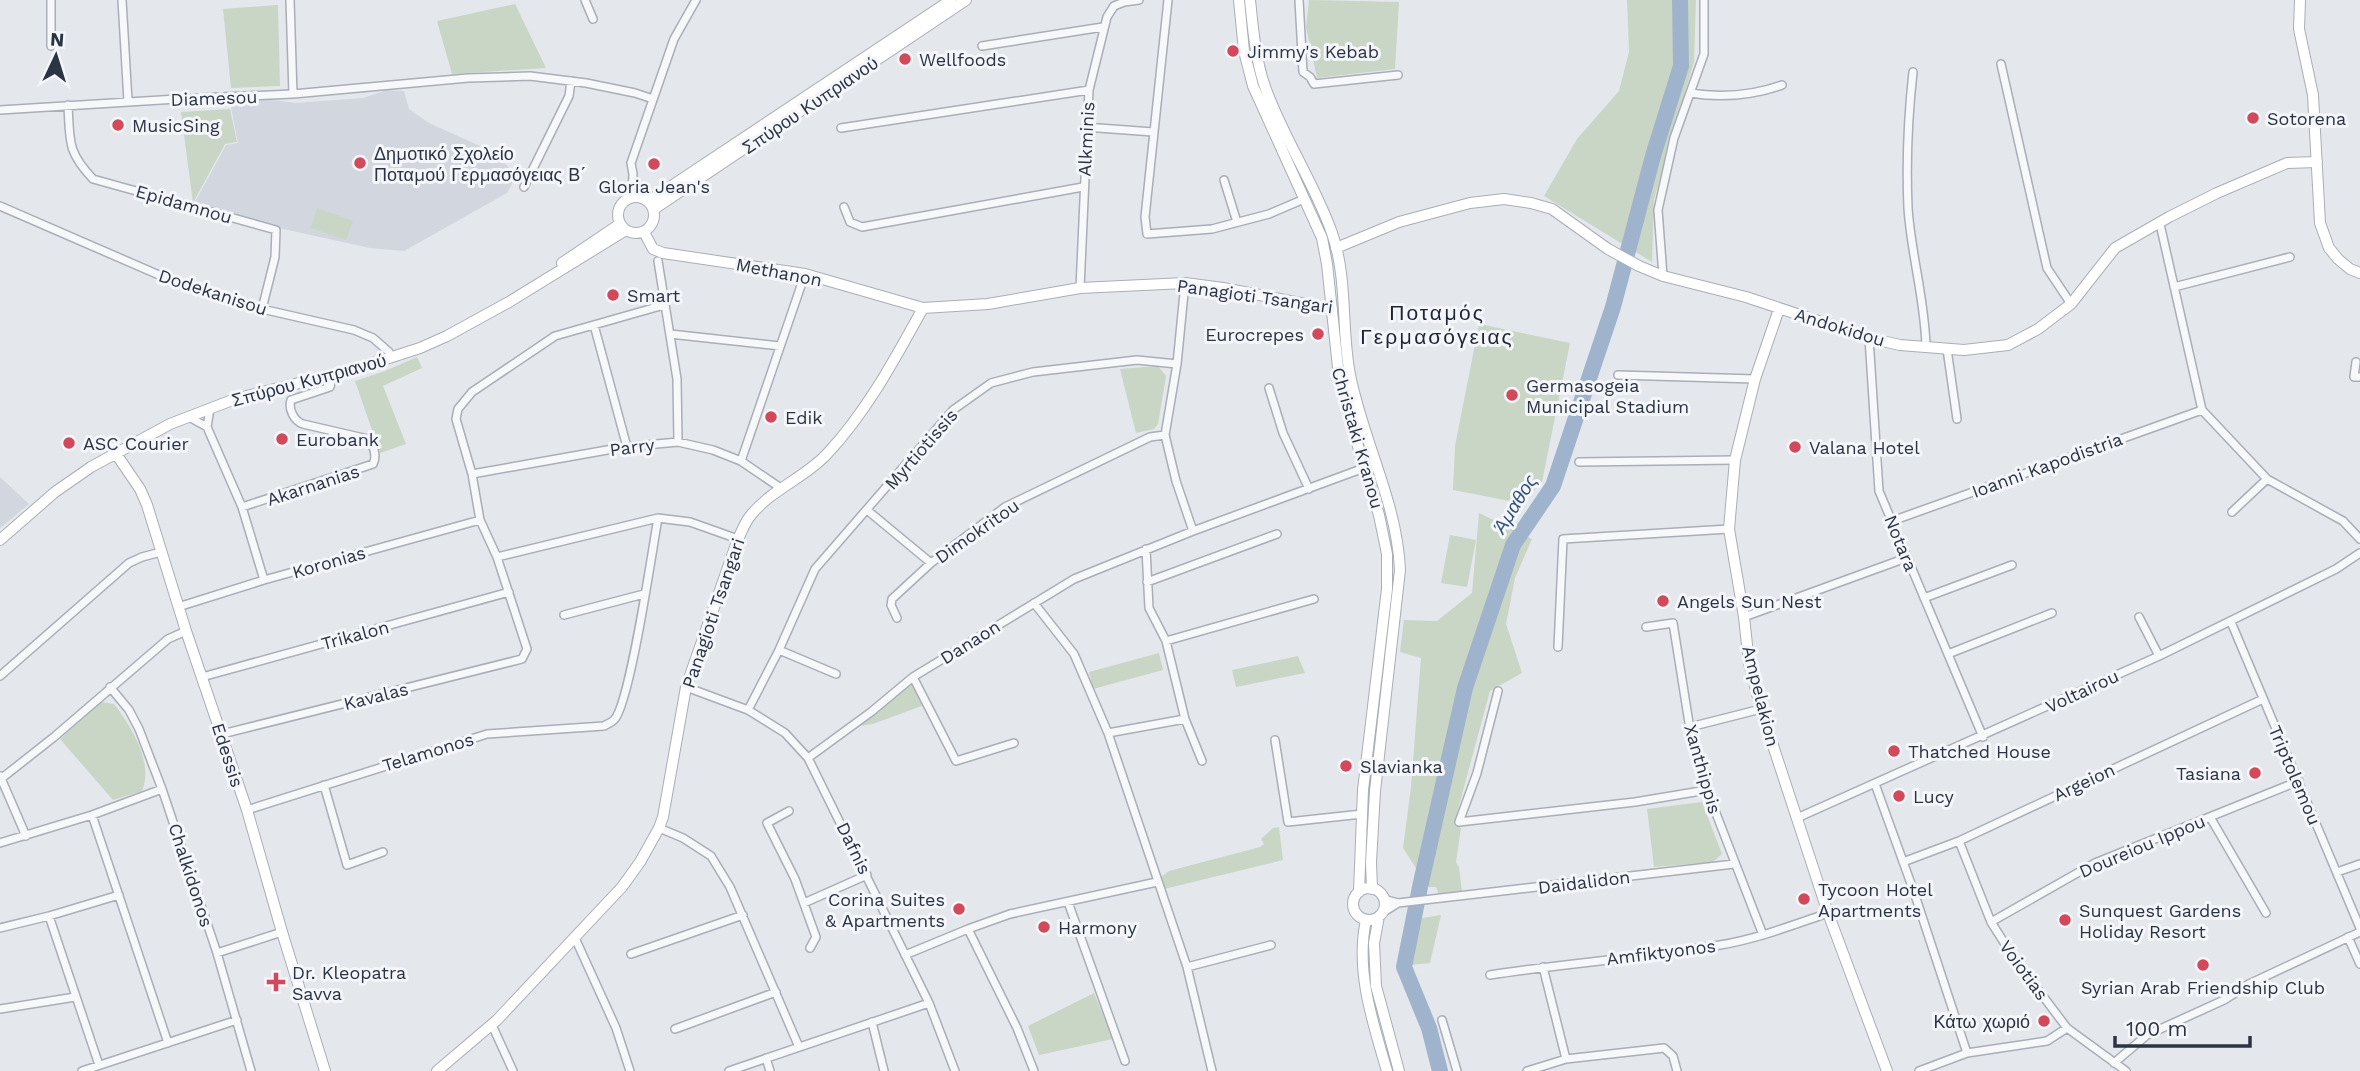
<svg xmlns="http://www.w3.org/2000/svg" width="2360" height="1071" font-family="'Work Sans',sans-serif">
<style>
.built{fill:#d2d6de}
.green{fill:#c9d6c5}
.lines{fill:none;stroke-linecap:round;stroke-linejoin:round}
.river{stroke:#9fb4cc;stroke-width:16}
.street-casing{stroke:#a9aeb7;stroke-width:10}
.secondary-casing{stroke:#a9aeb7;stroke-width:12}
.street{stroke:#f7f8fa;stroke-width:7}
.secondary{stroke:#fff;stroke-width:10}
.poi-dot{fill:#d1495b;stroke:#f4f6f9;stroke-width:2.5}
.labels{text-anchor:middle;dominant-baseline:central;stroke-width:6;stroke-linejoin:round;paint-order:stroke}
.poi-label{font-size:18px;fill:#2b3445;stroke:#f4f6f9;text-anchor:start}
.street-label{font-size:18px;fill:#2b3445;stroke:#f4f6f9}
.water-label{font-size:19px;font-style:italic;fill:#34527a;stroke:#f4f6f9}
.quarter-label{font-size:21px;letter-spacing:2px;fill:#1d2536;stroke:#f4f6f9}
</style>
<rect width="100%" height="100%" fill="#e4e7ec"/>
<!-- built -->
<path class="built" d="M387 90 404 91 409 109 429 123 491 151 517 175 507 193 404 251 370 248 279 228 195 202 226 145 238 143 230 102 266 99 296 103 363 98Z
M0 477 29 504 0 528Z"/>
<!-- green -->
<path class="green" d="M1309 0 1399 2 1395 69 1317 78 1306 27Z
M1627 0H1696L1694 62 1654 199 1652 262 1544 196 1577 139 1619 91 1629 52Z
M515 4 546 68 452 74 437 21Z
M278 5 280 86 231 88 223 9Z
M230 109 237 142 225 144 193 203 181 112Z
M317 208 353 221 346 240 311 228Z
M1479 324 1570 343 1542 482 1527 498 1515 502 1453 490 1455 446Z
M417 357 422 368 383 386 406 444 380 453 355 381 385 371Z
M1158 366 1166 376 1158 424 1154 429 1136 433 1120 369Z
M1479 513 1532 539 1515 578 1506 624 1522 673 1490 691 1454 824 1461 828 1456 862 1459 867 1462 892 1439 895 1436 887H1428L1403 848 1411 787 1421 658 1400 652 1404 620 1437 621 1472 593Z
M1450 535 1476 540 1467 587 1441 583Z
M1159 653 1163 670 1093 689 1089 672Z
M1298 656 1305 673 1236 687 1232 670Z
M913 677 927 704 873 724 851 727Z
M101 702 114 704C131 726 154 763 142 791L113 800 60 739Z
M1702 802 1722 854 1713 862 1654 867 1647 809Z
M1279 827 1283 860 1164 889 1161 877 1169 871 1260 847 1264 844 1261 839 1273 828Z
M1441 915 1430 963 1410 965 1422 918Z
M1094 993 1113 1039 1039 1055 1028 1026Z"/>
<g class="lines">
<!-- river -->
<path class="river" d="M1440 1071 1429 1028 1404 967 1420 887 1465 688 1513 545 1553 486 1613 307 1653 156 1681 66 1680 0"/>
<defs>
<path id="street" d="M51 0V46
M122 0 128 101
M290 0 293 94
M585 0 593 19
M1168 0 1145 217 1147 234 1212 229 1269 214 1304 199
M1299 0 1303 72 1310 77 1314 84 1398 75
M982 46 1103 27
M2001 64 2047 268 2071 304
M1913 72C1908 117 1906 162 1908 208 1911 254 1925 300 1926 347
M1690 93C1722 98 1751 96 1782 85
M68 105C70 141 67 152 93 179L276 230 275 257 262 309
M0 110 177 99 293 94 468 78 530 76 586 83 635 93 653 99
M1085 127 1153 132
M841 128 1089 90
M1224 180 1237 222
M524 187 569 96 571 81
M632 197 633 174 631 163 674 39 696 0
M0 206 182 285 262 309 354 330 373 338 389 352
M844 207 850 222 862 227 1083 187
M2160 224 2202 410 2267 479 2343 521 2360 539
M658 261 677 379 678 442
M1663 276 1658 210 1674 138 1704 54V0
M1185 283 1177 364 1165 435 1176 481 1193 531
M2174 287 2290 257
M1080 288 1089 90 1107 17 1114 6 1124 2 1139 0
M594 325 627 447
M670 334 780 346
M1869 338 1879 491 1983 737
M1947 349 1957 419
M2356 362 2354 377H2360
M1618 375 1755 379
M1269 388 1283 433 1309 489
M210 409 207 427 242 507 264 580
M189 417 207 427
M741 461 805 274
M1579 462 1735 460
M472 474 624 447 678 442 713 450 741 461 782 489
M242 507 373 464C377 457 374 445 368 439L303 424C294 421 288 409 291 400L330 387 331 382 328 375
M867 510 931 563
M2232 512 2267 479
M1892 521 2202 410
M1146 549 1149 608 1166 641 1185 719 1202 761
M497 557 658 518 690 522 738 539
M1147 582 1277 534
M1924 598 2012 565
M1034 603 1074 654 1108 733 1187 967 1212 1071
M178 607 264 580 480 520
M564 615 644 594
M1744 617 1906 558
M2139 617 2159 656
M897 618 891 605 892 599 931 563 1005 507 1150 437 1165 435
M2231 622 2360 928
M1646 627 1673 623 1689 723 1707 790 1763 935
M1166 641 1314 599
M1558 647 1563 539 1729 529
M779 650 836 674
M1948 654 2052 613
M0 676 129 563 142 557 161 552
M202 677 509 592
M913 677 956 761 1014 743
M110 687 129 710 139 729 162 789 217 953 251 1071
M686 687 748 710 785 733 808 758 929 1003 955 1071
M1498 691 1477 773 1459 822 1635 802 1707 790
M748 710 779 650 815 569 953 410 991 383 1033 372 1137 360 1177 364
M1690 727 1761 709
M1108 733 1185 719
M222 734 522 659 527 649 497 557 480 520 472 474 456 419 458 409 472 392 555 336 664 305
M1275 740 1288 822 1362 814
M808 758 871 712 913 677 1074 579 1193 531 1364 468
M0 776 26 836
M2 778 54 737 168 639 186 631
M1875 784 1914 892 1967 1053
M324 785 347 865 383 852
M247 810 487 734 604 726C607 724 611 723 614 720 630 704 652 551 658 518
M789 811 767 823 795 879 816 937 810 948
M92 815 168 1043
M2210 817 2266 913
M1797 818 2159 656 2336 569 2360 553
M659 828 683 838 711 856 730 887 799 1047
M1959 841 1991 922 2012 955 2067 1028 2126 1071
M0 843 92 815 162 789
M1903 862 1959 841 2263 699
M2337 872 2360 864
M1383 899 1398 903 1734 864
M1068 902 1125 1061
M804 903 867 875
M1382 913 1398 903
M49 916 99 1065
M1991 922 2095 863 2299 781
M0 928 49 916 119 895
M968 929 1017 1028 1034 1071
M2348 937 2360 964
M575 938 616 1028 630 1071
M217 953 282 932
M631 954 743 915
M905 955 968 929 1010 914 1157 882
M1187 967 1271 945
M1543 967 1566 1059
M1490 975C1566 963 1644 958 1720 945 1757 939 1793 925 1828 913
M0 1009 75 997
M1442 1020 1457 1071
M872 1022 884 1071
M492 1025 513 1071
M675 1029 776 992
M766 1058 770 1071
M2114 1063 2147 1035 2224 1000 2249 984 2360 932
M82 1071 237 1020
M729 1071 929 1003
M1527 1071 1566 1059 1664 1048 1673 1056 1677 1071
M1919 1071 1967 1053 2047 1041 2067 1028"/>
<path id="secondary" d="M1239 0 1244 51 1253 86 1322 238 1327 264 1339 377 1364 468 1379 515 1387 554V589L1363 790 1359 892
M1250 0C1253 28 1255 56 1264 84 1282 136 1314 182 1332 233 1348 279 1341 328 1350 375 1363 441 1397 502 1400 570L1375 791 1371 862 1372 889
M2300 0 2299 29 2313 95 2320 223 2329 248 2338 259 2350 269 2360 273
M618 215a18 18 0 1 1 36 0a18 18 0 1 1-36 0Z
M649 201 951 0
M654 209 966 0
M644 232 653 249 663 253 805 274 923 308 988 304 1080 288 1185 283 1223 288 1332 309
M1336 248 1399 222 1470 203 1504 199 1531 203 1552 209 1608 249 1639 266 1663 276 1746 297 1869 338 1900 345 1964 350 2008 345 2038 329 2071 304 2115 248 2169 217 2217 193 2287 163 2317 162
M562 263 620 224
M1779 309 1755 379 1735 460 1729 529 1744 617 1749 663 1761 709 1828 913 1887 1071
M112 448 140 489 147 505 186 631 247 810 282 932 325 1071
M0 540 55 492 91 467 170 424 235 399 355 369 420 348 447 336 509 302 626 230
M1353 904a16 16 0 1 1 32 0a16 16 0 1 1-32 0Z
M1379 916 1374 943 1376 986 1399 1071
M1366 920C1355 971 1373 1023 1387 1071
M437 1071 497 1020 622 887 640 862 659 828 663 817 686 687 738 539C742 531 745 522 751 515 771 490 804 478 826 455 866 413 895 359 923 308"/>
</defs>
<!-- street casing -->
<use href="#street" class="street-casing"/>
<!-- secondary casing -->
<use href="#secondary" class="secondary-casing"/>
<!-- street -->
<use href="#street" class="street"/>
<!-- secondary -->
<use href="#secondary" class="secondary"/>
</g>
<!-- markers -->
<g class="poi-dot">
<circle cx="1233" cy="51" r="7"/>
<circle cx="905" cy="59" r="7"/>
<circle cx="2253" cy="118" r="7"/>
<circle cx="118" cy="125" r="7"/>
<circle cx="360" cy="163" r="7"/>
<circle cx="654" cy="164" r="7"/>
<circle cx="613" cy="295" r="7"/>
<circle cx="1318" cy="334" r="7"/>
<circle cx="1512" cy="395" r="7"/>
<circle cx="771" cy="417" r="7"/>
<circle cx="282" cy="439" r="7"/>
<circle cx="69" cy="443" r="7"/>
<circle cx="1795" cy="447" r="7"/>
<circle cx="1663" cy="601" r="7"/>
<circle cx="1894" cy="751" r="7"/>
<circle cx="1346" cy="766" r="7"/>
<circle cx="2255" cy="773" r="7"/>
<circle cx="1899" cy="796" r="7"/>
<circle cx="1804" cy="899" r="7"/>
<circle cx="959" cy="909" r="7"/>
<circle cx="2065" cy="920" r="7"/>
<circle cx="1044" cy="927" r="7"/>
<circle cx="2203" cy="965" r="7"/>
<path d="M272.5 971.5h7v7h7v7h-7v7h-7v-7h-7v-7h7z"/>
<circle cx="2044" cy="1021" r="7"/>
</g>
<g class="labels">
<!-- poi labels -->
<g class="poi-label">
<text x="1247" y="51">Jimmy's Kebab</text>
<text x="919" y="59">Wellfoods</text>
<text x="2267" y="118">Sotorena</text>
<text x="132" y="125">MusicSing</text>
<text x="374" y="153">Δημοτικό Σχολείο<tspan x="374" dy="21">Ποταμού Γερμασόγειας Β΄</tspan></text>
<text x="654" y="186" text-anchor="middle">Gloria Jean's</text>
<text x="627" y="295">Smart</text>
<text x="1304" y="334" text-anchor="end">Eurocrepes</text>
<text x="1526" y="385">Germasogeia<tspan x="1526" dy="21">Municipal Stadium</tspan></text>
<text x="785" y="417">Edik</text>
<text x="296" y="439">Eurobank</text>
<text x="83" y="443">ASC Courier</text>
<text x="1809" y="447">Valana Hotel</text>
<text x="1677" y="601">Angels Sun Nest</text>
<text x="1908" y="751">Thatched House</text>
<text x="1360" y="766">Slavianka</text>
<text x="2241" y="773" text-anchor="end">Tasiana</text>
<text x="1913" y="796">Lucy</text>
<text x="1818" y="889">Tycoon Hotel<tspan x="1818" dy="21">Apartments</tspan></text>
<text x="945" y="899" text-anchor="end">Corina Suites<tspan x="945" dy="21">&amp; Apartments</tspan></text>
<text x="2079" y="910">Sunquest Gardens<tspan x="2079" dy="21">Holiday Resort</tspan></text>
<text x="1058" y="927">Harmony</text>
<text x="292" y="972">Dr. Kleopatra<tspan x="292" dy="21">Savva</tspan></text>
<text x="2203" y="987" text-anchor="middle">Syrian Arab Friendship Club</text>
<text x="2030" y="1021" text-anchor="end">Κάτω χωριό</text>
</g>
<!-- street labels -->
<g class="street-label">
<text transform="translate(214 98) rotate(-2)">Diamesou</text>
<text transform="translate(810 105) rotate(-34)">Σπύρου Κυπριανού</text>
<text transform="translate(1086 139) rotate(-87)">Alkminis</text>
<text transform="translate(184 204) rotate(16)">Epidamnou</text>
<text transform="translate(779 272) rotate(11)">Methanon</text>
<text transform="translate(213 292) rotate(18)">Dodekanisou</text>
<text transform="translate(1255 296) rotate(8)">Panagioti Tsangari</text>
<text transform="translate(1840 327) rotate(17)">Andokidou</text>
<text transform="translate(309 380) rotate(-15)">Σπύρου Κυπριανού</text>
<text transform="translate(1358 438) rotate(74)">Christaki Kranou</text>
<text transform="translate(632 447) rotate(-7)">Parry</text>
<text transform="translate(921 449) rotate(-49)">Myrtiotissis</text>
<text transform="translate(2047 465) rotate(-20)">Ioanni Kapodistria</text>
<text transform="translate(313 485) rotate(-18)">Akarnanias</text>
<text transform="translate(977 531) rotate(-35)">Dimokritou</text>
<text transform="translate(1901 543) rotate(68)">Notara</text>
<text transform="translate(329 562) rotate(-16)">Koronias</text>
<text transform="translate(713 613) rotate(-71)">Panagioti Tsangari</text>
<text transform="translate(355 635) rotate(-15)">Trikalon</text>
<text transform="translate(970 642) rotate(-32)">Danaon</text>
<text transform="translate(2082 691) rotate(-25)">Voltairou</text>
<text transform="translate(376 696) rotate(-14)">Kavalas</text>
<text transform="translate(1761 696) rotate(76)">Ampelakion</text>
<text transform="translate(428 752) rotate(-17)">Telamonos</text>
<text transform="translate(228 755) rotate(72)">Edessis</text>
<text transform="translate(1703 769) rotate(74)">Xanthippis</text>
<text transform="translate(2295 775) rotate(67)">Triptolemou</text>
<text transform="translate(2084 782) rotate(-25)">Argeion</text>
<text transform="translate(2142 846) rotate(-23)">Doureiou Ippou</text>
<text transform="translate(854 848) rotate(64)">Dafnis</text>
<text transform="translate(191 875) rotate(72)">Chalkidonos</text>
<text transform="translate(1584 882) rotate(-7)">Daidalidon</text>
<text transform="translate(1661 952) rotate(-7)">Amfiktyonos</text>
<text transform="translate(2024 970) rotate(54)">Voiotias</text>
</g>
<!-- water labels -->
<g class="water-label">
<text transform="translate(1515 504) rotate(-58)">Άμαθος</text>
</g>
<!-- quarter labels -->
<g class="quarter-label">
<text x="1437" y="312">Ποταμός<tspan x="1437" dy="24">Γερμασόγειας</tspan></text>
</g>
</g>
<!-- north arrow -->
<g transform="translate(56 56) rotate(4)" stroke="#f4f6f9" stroke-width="5" paint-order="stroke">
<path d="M0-5L12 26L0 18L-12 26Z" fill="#2b3445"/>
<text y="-10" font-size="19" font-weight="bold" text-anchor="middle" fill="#2b3445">N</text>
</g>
<!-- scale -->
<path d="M2115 1036v10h135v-10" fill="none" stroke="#2b3445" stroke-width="3.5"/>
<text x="2126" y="1036" font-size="21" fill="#2b3445" stroke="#f4f6f9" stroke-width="5" paint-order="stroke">100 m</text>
</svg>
